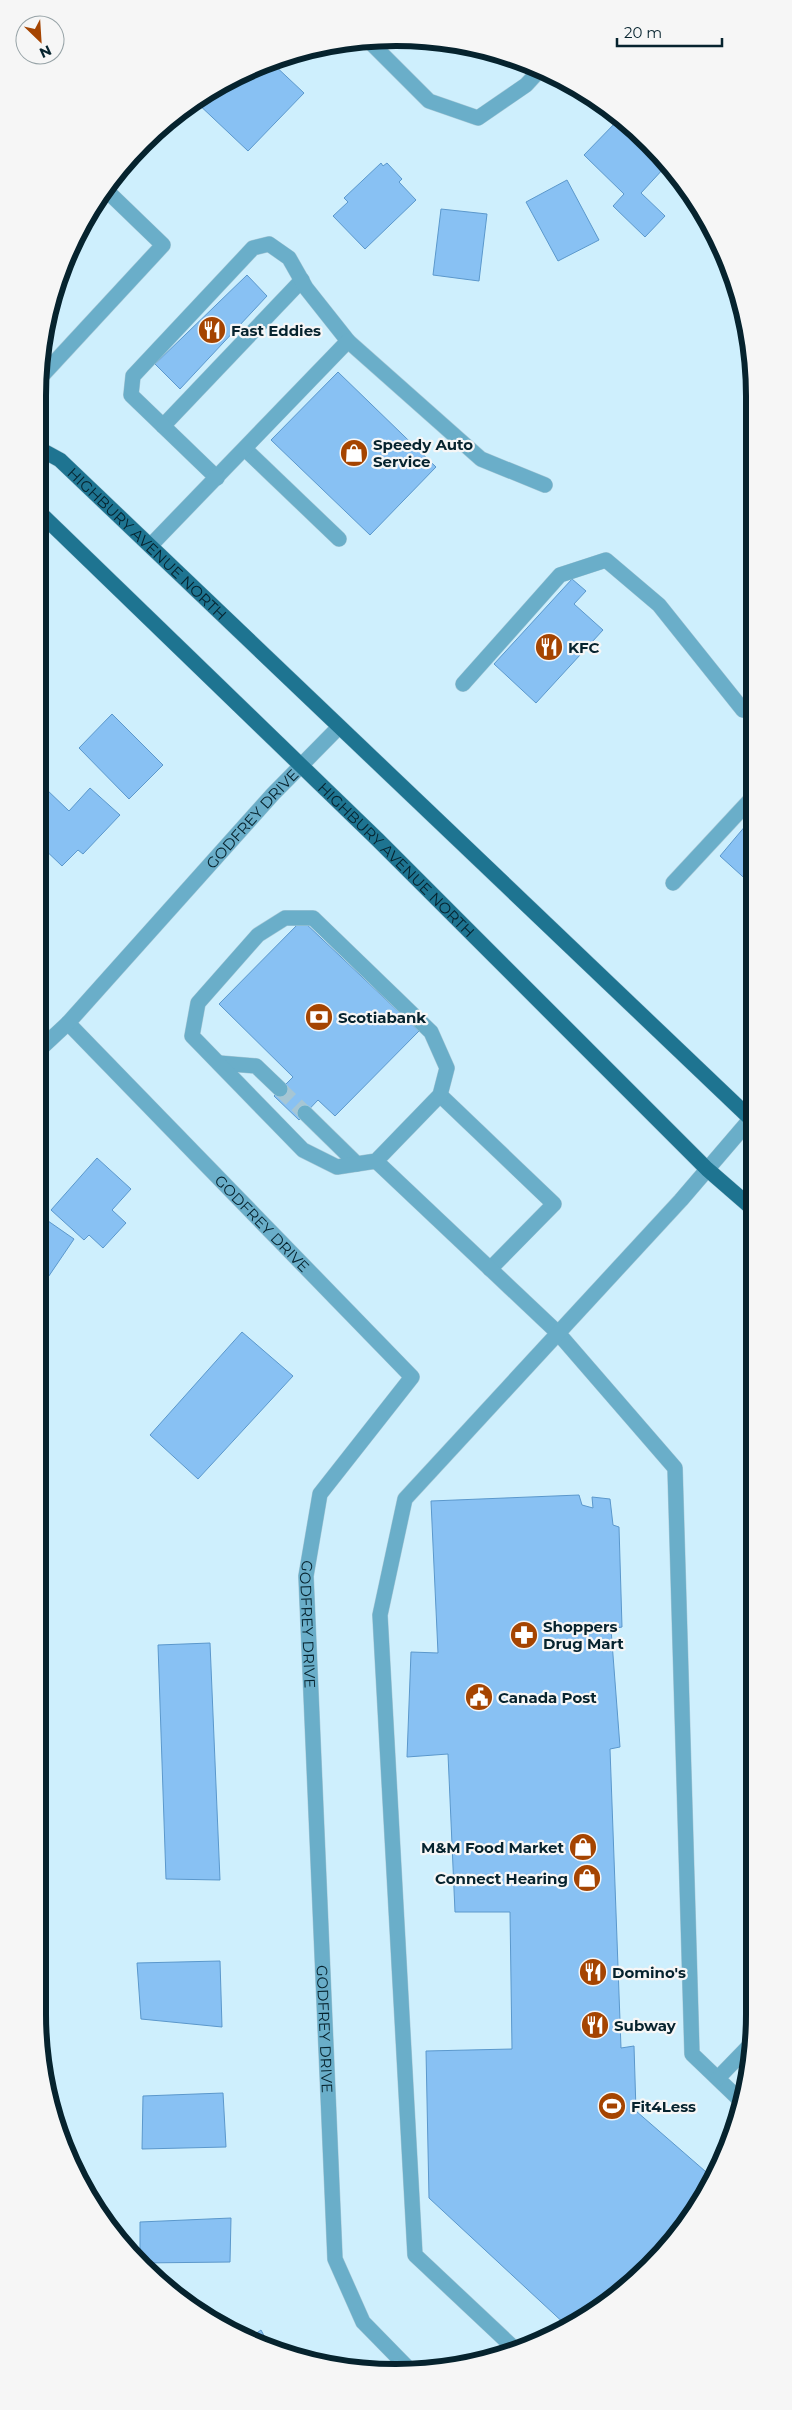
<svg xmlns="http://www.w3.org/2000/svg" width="792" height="2410" font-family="Montserrat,sans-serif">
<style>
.building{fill:#88c1f3;stroke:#5b98cc}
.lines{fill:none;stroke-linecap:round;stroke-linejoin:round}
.minor-tunnel{stroke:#a6c6d4;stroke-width:15;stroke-dasharray:15 8;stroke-linecap:butt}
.minor-casing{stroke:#aacad8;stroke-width:16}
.major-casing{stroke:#aacad8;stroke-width:16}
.minor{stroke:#6aaec9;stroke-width:15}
.major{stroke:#1e7491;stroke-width:15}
.labels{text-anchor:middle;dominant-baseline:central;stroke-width:4.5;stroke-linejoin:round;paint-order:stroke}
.poi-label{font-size:15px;font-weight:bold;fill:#06232e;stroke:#f6f6f6;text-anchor:start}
.street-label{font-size:15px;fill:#06232e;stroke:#f6f6f6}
.rim{fill:none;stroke:#06232e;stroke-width:6}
</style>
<rect width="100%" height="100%" fill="#ceeffd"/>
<!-- building -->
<path class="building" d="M270 61 304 93 248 151 194 100 259 65Z
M618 120 657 153 653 157 664 168 641 193 665 216 645 237 613 206 624 194 584 155Z
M381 163 383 166 387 163 402 179 399 182 416 200 365 249 333 216 348 202 344 198Z
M567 180 599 240 558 261 526 202Z
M441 209 487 214 479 281 433 275Z
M247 275 267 296 180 389 155 364Z
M338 372 436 467 370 535 271 440Z
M572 579 586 591 574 604 603 630 536 703 494 664Z
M112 714 163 765 129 799 79 748Z
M45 788 69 811 90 788 120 815 83 854 78 850 62 866 38 843V796Z
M752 818V885L720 856Z
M302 920 419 1031 335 1116 318 1100 299 1120 274 1096 293 1077 219 1004Z
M97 1158 131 1189 112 1210 126 1223 103 1248 89 1235 84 1240 51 1210Z
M38 1214 74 1239 38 1292Z
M242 1332 293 1376 198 1479 150 1435Z
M579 1495 582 1505 593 1508 592 1497 610 1499 613 1525 619 1527 622 1627 611 1629 620 1747 610 1749 621 2048 634 2046 636 2111 713 2178 694 2213 614 2299 568 2327 429 2198 426 2051 512 2049 510 1912H455L448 1754 407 1757 411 1652 438 1653 431 1501Z
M210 1643 220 1880 166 1879 158 1645Z
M220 1961 222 2027 141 2019 137 1963Z
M223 2093 226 2147 142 2149 143 2096Z
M231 2218 230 2262 140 2263V2222Z
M261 2330 269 2345 248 2339Z"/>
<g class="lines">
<!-- minor-tunnel -->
<path class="minor-tunnel" d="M280 1089 305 1113"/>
<defs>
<g id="minor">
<path d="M368 40 429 101 478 118 526 85 538 72"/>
<path d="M39 379 163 245 105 189"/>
<path d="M163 426 302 280"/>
<path d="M245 449 339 539"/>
<path d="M217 478 131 395 133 376 253 248 269 244 289 258 306 288 348 341"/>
<path d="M151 545 348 341 481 459 545 485"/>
<path d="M463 684 560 575 606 560 659 605 743 710"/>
<path d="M673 883 752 798"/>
<path id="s1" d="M68 1023 412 1377 320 1494 306 1576 335 2259 363 2322 411 2371"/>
<path id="s2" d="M38 1051 68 1023 273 794 339 727"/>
<path d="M219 1063 256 1066 280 1089"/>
<path d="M440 1095 554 1204 490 1269"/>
<path d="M305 1113 357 1164"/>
<path d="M376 1161 440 1095 447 1068 431 1032 313 918H285L258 935 198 1003 192 1036 303 1150 337 1167 376 1161 558 1333 675 1468 692 2054 742 2102"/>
<path d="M718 2078 752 2043"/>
<path d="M516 2350 415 2255 380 1615 405 1499 681 1200 753 1116"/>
</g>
<g id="major">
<path id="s3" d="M38 448 60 460 753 1121"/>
<path id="s4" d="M38 511 378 840 707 1169 753 1209"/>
</g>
</defs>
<!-- minor casing -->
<use href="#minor" class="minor-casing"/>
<!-- major casing -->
<use href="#major" class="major-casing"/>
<!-- minor -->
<use href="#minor" class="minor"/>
<!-- major -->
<use href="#major" class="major"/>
</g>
<!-- icons -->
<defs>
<symbol id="restaurant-disc" viewBox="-11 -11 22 22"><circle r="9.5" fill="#a54401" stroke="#f6f6f6"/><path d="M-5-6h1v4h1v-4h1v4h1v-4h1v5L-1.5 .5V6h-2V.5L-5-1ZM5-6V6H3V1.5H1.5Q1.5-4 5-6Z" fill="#fff"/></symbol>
<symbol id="shop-disc" viewBox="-11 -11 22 22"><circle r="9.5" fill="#a54401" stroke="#f6f6f6"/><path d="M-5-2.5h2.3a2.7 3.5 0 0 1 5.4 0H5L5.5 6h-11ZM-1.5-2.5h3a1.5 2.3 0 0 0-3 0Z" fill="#fff"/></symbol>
<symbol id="bank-disc" viewBox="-11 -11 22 22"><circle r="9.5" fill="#a54401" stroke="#f6f6f6"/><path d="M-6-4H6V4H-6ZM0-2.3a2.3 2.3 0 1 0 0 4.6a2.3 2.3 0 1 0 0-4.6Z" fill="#fff"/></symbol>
<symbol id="pharmacy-disc" viewBox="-11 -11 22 22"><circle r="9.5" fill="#a54401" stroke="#f6f6f6"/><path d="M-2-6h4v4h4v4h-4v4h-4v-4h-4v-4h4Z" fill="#fff"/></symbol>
<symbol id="civic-disc" viewBox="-11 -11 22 22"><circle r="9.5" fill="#a54401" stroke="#f6f6f6"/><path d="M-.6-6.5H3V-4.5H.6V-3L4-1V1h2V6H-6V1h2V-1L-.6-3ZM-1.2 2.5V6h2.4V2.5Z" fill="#fff"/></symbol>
<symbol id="stadium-disc" viewBox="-11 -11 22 22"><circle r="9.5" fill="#a54401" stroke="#f6f6f6"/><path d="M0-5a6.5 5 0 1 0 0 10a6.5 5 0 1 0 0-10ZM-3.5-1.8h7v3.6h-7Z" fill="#fff"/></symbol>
</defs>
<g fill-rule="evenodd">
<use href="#restaurant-disc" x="196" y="314" width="32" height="32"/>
<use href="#shop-disc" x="338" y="437" width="32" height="32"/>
<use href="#restaurant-disc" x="533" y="631" width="32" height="32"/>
<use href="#bank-disc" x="303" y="1001" width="32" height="32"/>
<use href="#pharmacy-disc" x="508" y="1619" width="32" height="32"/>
<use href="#civic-disc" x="463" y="1681" width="32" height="32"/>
<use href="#shop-disc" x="567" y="1831" width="32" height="32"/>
<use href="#shop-disc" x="571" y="1862" width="32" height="32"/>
<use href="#restaurant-disc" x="577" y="1956" width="32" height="32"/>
<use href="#restaurant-disc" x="579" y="2009" width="32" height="32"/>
<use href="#stadium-disc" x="596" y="2090" width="32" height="32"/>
</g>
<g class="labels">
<!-- poi labels -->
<g class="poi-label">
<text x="231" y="330">Fast Eddies</text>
<text x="373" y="444">Speedy Auto<tspan x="373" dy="17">Service</tspan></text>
<text x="568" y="647">KFC</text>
<text x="338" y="1017">Scotiabank</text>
<text x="543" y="1626">Shoppers<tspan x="543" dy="17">Drug Mart</tspan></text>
<text x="498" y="1697">Canada Post</text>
<text x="564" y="1847" text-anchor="end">M&amp;M Food Market</text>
<text x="568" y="1878" text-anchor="end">Connect Hearing</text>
<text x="612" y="1972">Domino's</text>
<text x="614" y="2025">Subway</text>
<text x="631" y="2106">Fit4Less</text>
</g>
<!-- street labels -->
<g class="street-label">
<text stroke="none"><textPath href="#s3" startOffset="146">HIGHBURY AVENUE NORTH</textPath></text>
<text stroke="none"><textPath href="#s2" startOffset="316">GODFREY DRIVE</textPath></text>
<text stroke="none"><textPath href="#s4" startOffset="500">HIGHBURY AVENUE NORTH</textPath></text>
<text stroke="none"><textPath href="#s1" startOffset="279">GODFREY DRIVE</textPath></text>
<text stroke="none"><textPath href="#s1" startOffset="774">GODFREY DRIVE</textPath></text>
<text stroke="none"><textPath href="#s1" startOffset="1179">GODFREY DRIVE</textPath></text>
</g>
</g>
<!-- crop -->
<path d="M0 0H792V2410H0ZM396 46H396A350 350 0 0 1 746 396V2014A350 350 0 0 1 396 2364H396A350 350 0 0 1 46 2014V396A350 350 0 0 1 396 46Z" fill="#f6f6f6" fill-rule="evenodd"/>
<path class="rim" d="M396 46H396A350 350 0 0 1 746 396V2014A350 350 0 0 1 396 2364H396A350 350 0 0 1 46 2014V396A350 350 0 0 1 396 46Z"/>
<!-- north arrow -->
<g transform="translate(40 40) rotate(155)"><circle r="24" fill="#f6f6f6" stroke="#96a2a6"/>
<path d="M0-4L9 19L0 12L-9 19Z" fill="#a54401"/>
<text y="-8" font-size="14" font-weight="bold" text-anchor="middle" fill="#06232e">N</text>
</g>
<!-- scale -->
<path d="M617 38v8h105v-8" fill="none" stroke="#06232e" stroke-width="2.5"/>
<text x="624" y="38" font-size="15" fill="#06232e" stroke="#f6f6f6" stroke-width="4" paint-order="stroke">20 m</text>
</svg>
